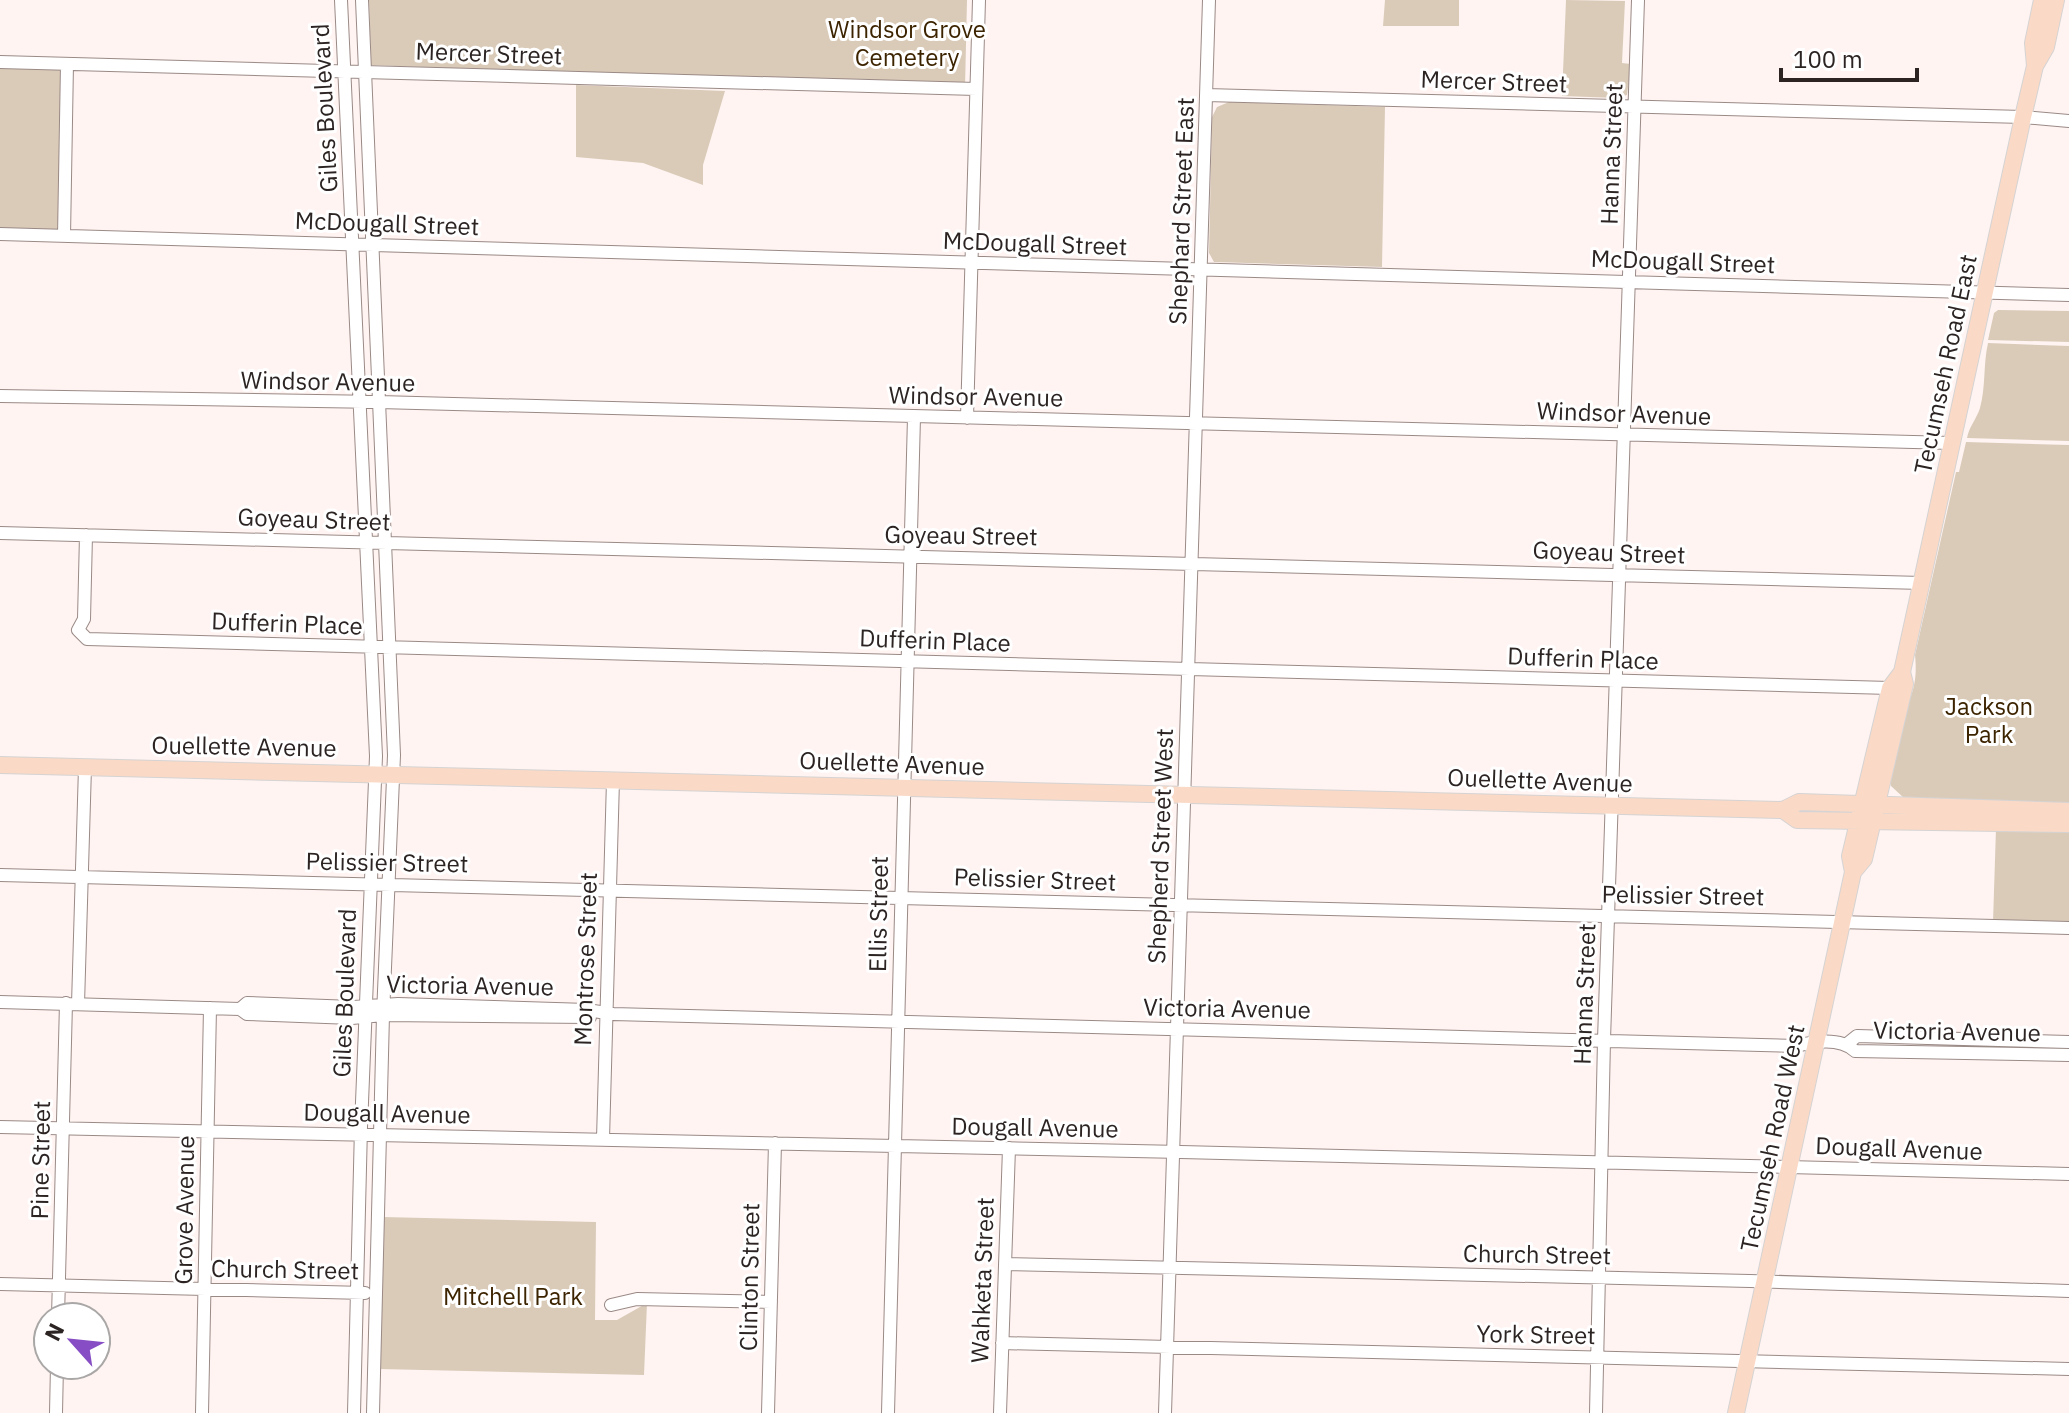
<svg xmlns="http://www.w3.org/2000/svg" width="2069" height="1413" font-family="'IBM Plex Sans',sans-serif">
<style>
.green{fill:#dacbb9}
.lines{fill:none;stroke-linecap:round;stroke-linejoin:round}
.minor-casing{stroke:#9a8a86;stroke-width:14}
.major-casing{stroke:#d5d3d3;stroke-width:18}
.minor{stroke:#fff;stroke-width:12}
.major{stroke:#fadac7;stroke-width:16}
.labels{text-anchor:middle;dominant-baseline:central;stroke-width:6;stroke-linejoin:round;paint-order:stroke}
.park-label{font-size:24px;fill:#3d2400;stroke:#fff}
.street-label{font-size:24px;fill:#2b2423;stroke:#fff}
</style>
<rect width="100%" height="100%" fill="#fff4f2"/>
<!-- green -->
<path class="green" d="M369 0H967L965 88 371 65Z
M1385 0H1459V26H1383Z
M1566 0 1625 1 1622 63 1631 64 1627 95 1616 98 1562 96Z
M0 62 67 64 57 236 0 234Z
M576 85 725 91 703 165V185L643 163 576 157Z
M1229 102 1385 107 1382 267 1214 262 1209 253 1212 117 1217 107Z
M1998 310 2069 311V342L1988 340 1994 313Z
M1988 343 2069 346V441L1967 438C1969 427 1977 418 1980 408 1986 386 1983 365 1988 343Z
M1966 442 2069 445V805L1904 798 1891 786 1890 778C1894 759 1896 740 1902 722 1911 694 1918 686 1915 655L1956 472H1959Z
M1996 828 2069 830V924L1993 922Z
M383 1217 596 1222 595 1320H617L647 1303 644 1375 379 1369Z"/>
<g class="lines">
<defs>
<path id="minor" d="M341 0 376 756 361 1127 354 1413
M362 0 394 755 383 1015 373 1413
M0 62 976 89
M1206 95 2023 117 2069 121
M0 234 2069 295
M64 236 67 64
M0 396 379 402 1952 443
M967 418 979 0
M0 533 1922 583
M86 535 84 619 78 630 87 639 1890 688
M0 875 2069 928
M0 1002 240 1009 247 1014 352 1018 383 1015 590 1017
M78 1004 85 767
M240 1009 247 1003 353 1007 398 1004 587 1010 613 1014 1796 1046C1815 1041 1840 1037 1855 1051L2069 1055
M1847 1044 1857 1036 2069 1042
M0 1127 1181 1152 2069 1174
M603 1139 613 780
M1005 1264 1750 1281 2069 1291
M0 1284 365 1293
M611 1305 637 1299 771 1302
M58 1317 66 1003
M1002 1343 2069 1369
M56 1413 57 1365
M202 1413 210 1008
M768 1413 775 1143
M888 1413 914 417
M1000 1413 1009 1148
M1165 1413 1209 0
M1596 1413 1604 1040 1638 0"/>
<path id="major" d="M2035 66 2033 43 2042 0
M0 765 1783 810 1799 802 2069 811
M1783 810 1797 820 2069 824
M1853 872 1864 859 1905 684 1902 672
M1736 1413 1853 872 1850 856 1890 688 1902 672 2023 117 2035 66 2046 47 2056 0"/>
</defs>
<!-- minor casing -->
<use href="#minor" class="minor-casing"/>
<!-- major casing -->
<use href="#major" class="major-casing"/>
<!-- minor -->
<use href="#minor" class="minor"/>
<!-- major -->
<use href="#major" class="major"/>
</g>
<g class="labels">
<!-- park labels -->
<g class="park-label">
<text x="907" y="29">Windsor Grove<tspan x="907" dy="28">Cemetery</tspan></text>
<text x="1989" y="706">Jackson<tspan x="1989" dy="28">Park</tspan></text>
<text x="513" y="1296">Mitchell Park</text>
</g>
<!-- street labels -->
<g class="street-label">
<text transform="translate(489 53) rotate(2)">Mercer Street</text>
<text transform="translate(1494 81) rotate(2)">Mercer Street</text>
<text transform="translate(324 108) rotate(-93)">Giles Boulevard</text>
<text transform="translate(1611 154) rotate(-88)">Hanna Street</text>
<text transform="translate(1181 211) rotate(-88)">Shephard Street East</text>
<text transform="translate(387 223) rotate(2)">McDougall Street</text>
<text transform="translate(1035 243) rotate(2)">McDougall Street</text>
<text transform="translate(1683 261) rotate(2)">McDougall Street</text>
<text transform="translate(1945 364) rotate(-78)">Tecumseh Road East</text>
<text transform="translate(328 381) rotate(1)">Windsor Avenue</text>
<text transform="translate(976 396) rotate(1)">Windsor Avenue</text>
<text transform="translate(1624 413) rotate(2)">Windsor Avenue</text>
<text transform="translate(314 519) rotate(2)">Goyeau Street</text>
<text transform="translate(961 535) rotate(1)">Goyeau Street</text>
<text transform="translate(1609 552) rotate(2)">Goyeau Street</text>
<text transform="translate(287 623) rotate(2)">Dufferin Place</text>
<text transform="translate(935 640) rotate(2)">Dufferin Place</text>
<text transform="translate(1583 658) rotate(2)">Dufferin Place</text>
<text transform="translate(244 746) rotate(1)">Ouellette Avenue</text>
<text transform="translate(892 763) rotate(2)">Ouellette Avenue</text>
<text transform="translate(1540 780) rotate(2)">Ouellette Avenue</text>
<text transform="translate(1160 846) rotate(-88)">Shepherd Street West</text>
<text transform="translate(387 862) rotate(1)">Pelissier Street</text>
<text transform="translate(1035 879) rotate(2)">Pelissier Street</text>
<text transform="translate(1683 895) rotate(1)">Pelissier Street</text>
<text transform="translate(878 914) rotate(-89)">Ellis Street</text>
<text transform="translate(585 959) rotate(-88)">Montrose Street</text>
<text transform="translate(470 985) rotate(1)">Victoria Avenue</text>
<text transform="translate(344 993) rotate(-88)">Giles Boulevard</text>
<text transform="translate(1584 994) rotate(-88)">Hanna Street</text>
<text transform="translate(1227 1008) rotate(1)">Victoria Avenue</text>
<text transform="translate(1957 1031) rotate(1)">Victoria Avenue</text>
<text transform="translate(387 1113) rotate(1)">Dougall Avenue</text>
<text transform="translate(1035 1127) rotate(1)">Dougall Avenue</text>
<text transform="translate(1772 1138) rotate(-78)">Tecumseh Road West</text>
<text transform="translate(1899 1148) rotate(2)">Dougall Avenue</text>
<text transform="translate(40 1160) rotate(-89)">Pine Street</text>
<text transform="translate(184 1210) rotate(-89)">Grove Avenue</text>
<text transform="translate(1537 1254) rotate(1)">Church Street</text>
<text transform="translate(285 1269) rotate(1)">Church Street</text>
<text transform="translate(749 1277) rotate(-89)">Clinton Street</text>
<text transform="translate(982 1280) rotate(-88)">Wahketa Street</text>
<text transform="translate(1536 1334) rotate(1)">York Street</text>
</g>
</g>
<!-- north arrow -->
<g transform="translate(72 1341) rotate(297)"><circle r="38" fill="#ffffff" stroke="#aaa7a7" stroke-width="2"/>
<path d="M0-6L14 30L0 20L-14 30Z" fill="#864dc4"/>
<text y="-12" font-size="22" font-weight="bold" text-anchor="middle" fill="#2b2423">N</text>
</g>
<!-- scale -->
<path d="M1781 68v12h136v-12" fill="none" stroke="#2b2423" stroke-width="4"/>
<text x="1793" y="68" font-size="24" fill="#2b2423" stroke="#ffffff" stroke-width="6" paint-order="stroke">100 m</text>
</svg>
